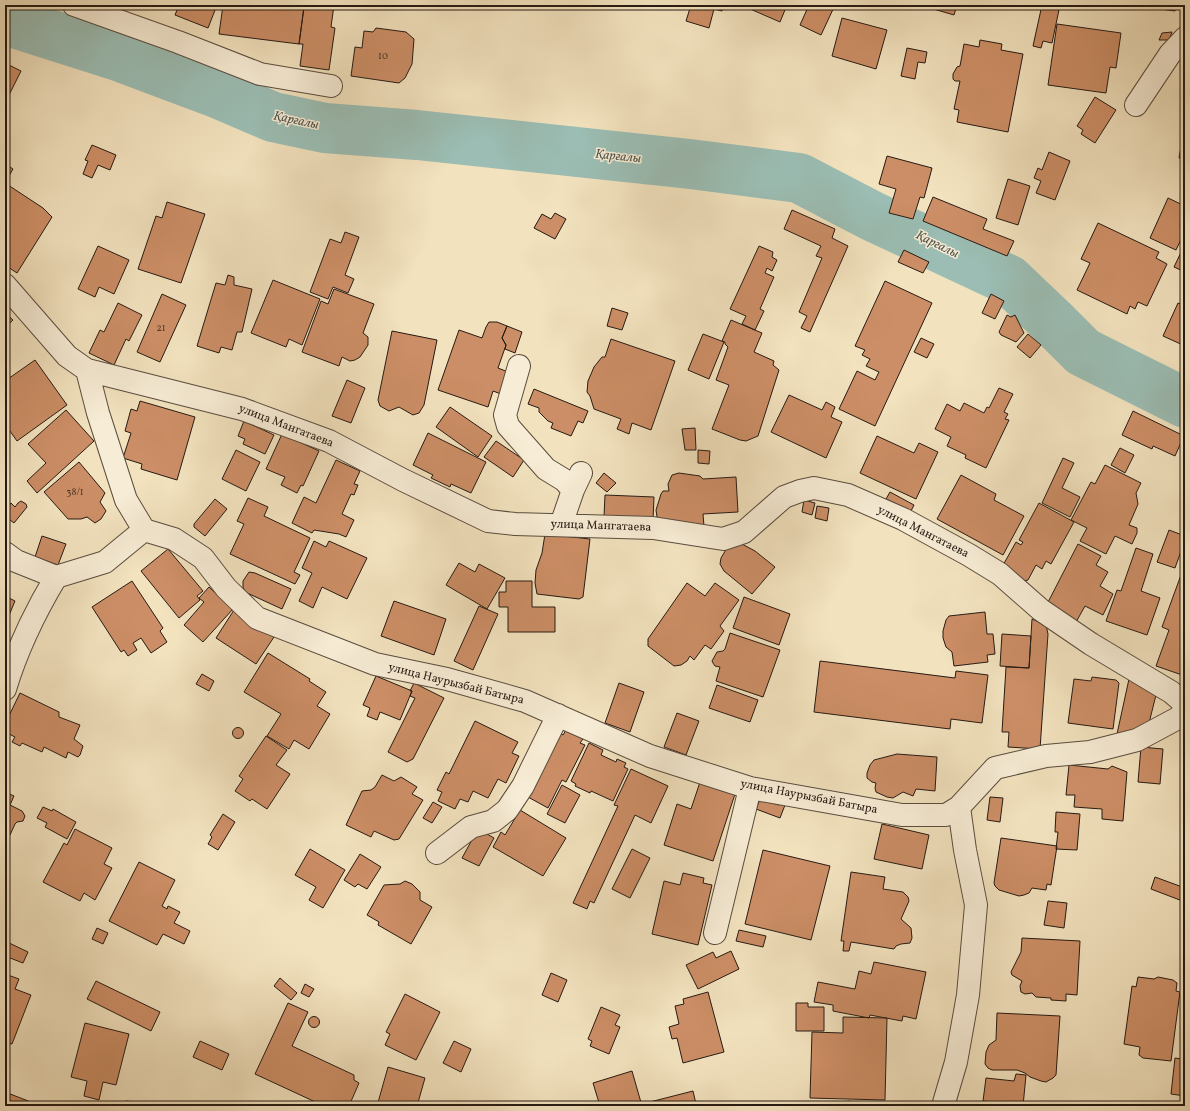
<svg xmlns="http://www.w3.org/2000/svg" width="1190" height="1111" font-family="Vollkorn,serif">
<style>
.lines{fill:none;stroke-linecap:round;stroke-linejoin:round}
.river{stroke:#9bbdb3;stroke-width:50}
.building{fill:#cc8e66;stroke:#261a13}
.minor-casing{stroke:#594c3e;stroke-width:24}
.minor{stroke:#f7ecd5;stroke-width:22}
.labels{text-anchor:middle;dominant-baseline:central;stroke-width:3;stroke-linejoin:round;paint-order:stroke}
.number-label{font-size:10px;fill:#503728}
.street-label{font-size:12px;fill:#261a13;stroke:#f7ecd5}
.water-label{font-size:13px;font-style:italic;fill:#4f534b;stroke:#f7ecd5}
</style>
<rect width="100%" height="100%" fill="#f2e2be"/>
<filter id="stains"><feTurbulence type="fractalNoise" baseFrequency=".005" numOctaves="4"/><feColorMatrix values="0 0 0 0 .2 0 0 0 0 .09 0 0 0 0 .02 0 0 0 .5 -.17"/></filter>
<radialGradient id="worn" r=".72"><stop offset=".6" stop-color="#630" stop-opacity="0"/><stop offset="1" stop-color="#630" stop-opacity=".3"/></radialGradient>
<g class="lines">
<!-- river -->
<path class="river" d="M5 20 121 57 217 93 273 117 325 128 417 135 690 164 799 178 872 216 1009 280 1051 320 1083 352 1185 403"/>
</g>
<!-- building -->
<path class="building" d="M179 5H217L208 28 175 15Z
M223 5H301L304 7 299 44 219 34Z
M301 5H334L331 27 335 28 329 70 300 66 303 44H299L304 7Z
M691 5H723L722 11 714 9 709 28 686 21Z
M741 5H787L780 22Z
M809 5H835L821 35 800 25Z
M931 5H957L954 15 930 8Z
M1042 5H1060L1052 43 1043 41 1041 48 1033 46Z
M1130 5H1176L1175 11Z
M842 18 887 30 876 69 832 56Z
M1057 24 1121 33 1116 68 1110 67 1106 93 1048 85Z
M376 28 406 32 414 39 412 64 405 78 399 83 351 76 355 47 362 48 364 31 373 32Z
M1172 32 1169 40H1159L1162 33Z
M980 40 1002 44 1001 50 1023 54 1008 132 957 122 959 110 954 109 960 81H955L953 79V74L957 67 960 66 964 44 979 47Z
M907 48 927 52 925 63 918 62 915 79 901 76Z
M5 63 21 71 5 103Z
M1095 97 1116 110 1095 143 1081 134 1083 130 1077 126Z
M1184 130H1185V159L1179 158Z
M92 145 116 155 110 170 98 165 92 178 83 174 88 161 85 160Z
M1049 152 1070 161 1055 200 1036 193 1041 181 1034 178 1038 168 1042 170Z
M887 156 932 168 924 198 920 197 913 219 889 213 896 189 879 184Z
M5 164 13 169 6 181H5Z
M1008 179 1030 186 1018 225 996 218Z
M5 183 43 208 52 217 17 273 5 265Z
M933 197 987 219 983 229 1014 241 1007 256 923 221Z
M1168 198 1185 206V215L1180 226 1185 228V231L1176 250 1150 238Z
M167 202 205 214 181 283 138 269 156 216 162 218Z
M792 210 835 229 832 238 848 246 810 332 801 328 807 316 799 312 822 258 816 256 821 246 784 229Z
M555 213 566 219 555 239 534 228 542 214 551 219Z
M1098 223 1159 252 1156 258 1167 264 1147 306 1138 302 1135 309 1130 306 1127 314 1077 290 1090 263 1081 259Z
M345 232 359 237 345 275 354 279 348 293 333 287 328 299 310 292 330 239 341 243Z
M1185 244V272L1174 267Z
M98 246 129 260 114 294 99 287 95 297 78 289Z
M759 246 773 252 772 257 777 260 772 271 767 268 765 273 774 277 760 309 764 311 755 330 742 324 746 316 730 309Z
M904 250 929 262 923 273 898 262Z
M228 275 234 277V285L252 289 242 332H237L232 350 221 347 219 353 197 346 216 283 225 285Z
M273 280 320 299 302 345 289 339 286 347 251 333Z
M885 281 932 303 875 426 839 409 857 371 875 380 879 372 866 366 870 359 862 355 865 350 855 346Z
M334 289 374 304 363 333 368 337V345L360 357 355 360 350 361 342 357 339 366 302 352 321 301 328 304Z
M162 294 186 305 160 362 137 352Z
M991 294 1004 301 995 319 982 313Z
M118 303 142 315 129 341 126 339 114 365 89 353 100 330 104 332Z
M1178 303 1185 306V346L1163 336Z
M612 308 628 313 622 330 607 326Z
M5 313 13 320 5 328Z
M1007 315 1011 317 1015 315 1024 333 1016 342 1001 335 999 332Z
M731 320 762 333 754 352 774 361 773 365 779 370 758 436 746 441 740 440 712 429 729 385 716 380 728 347 725 344V342L722 341Z
M489 322H497L507 326 502 338 506 345 498 368 508 372 501 394 493 391 488 407 438 390 459 330 482 338 486 327Z
M507 326 522 332 515 353 505 349 506 345 502 338Z
M392 331 437 340 424 405 419 413 413 415 399 407 389 411 380 406 378 400Z
M703 334 724 342 709 379 688 370Z
M1028 334 1041 345 1030 358 1017 347Z
M921 338 934 344 927 358 914 352Z
M611 339 675 361 651 430 632 423 629 434 617 429 621 419 594 409 590 396 587 392 588 381 594 367 602 357H605Z
M35 360 67 405 17 441 5 424V381Z
M347 380 365 388 351 423 332 416Z
M999 388 1013 394 1004 412 1008 414 1005 419 1009 420 986 468 965 458 966 455 947 446 951 437 935 429 947 404 960 411 964 403 984 413 987 407 989 408Z
M534 389 588 411 583 423 578 421 571 436 551 428 553 423 548 421 539 412V408L528 404Z
M789 395 822 410 826 402 835 407 831 417 842 422 826 458 771 432Z
M140 401 195 417 177 480 141 469 142 464 123 458 131 433 125 431 131 409 137 411Z
M450 407 492 436 478 457 436 427Z
M66 410 94 441 37 493 27 481 46 463 28 444Z
M1133 411 1184 436 1175 456 1153 446 1152 449 1122 435Z
M244 421 274 435 265 454 243 444 245 439 238 436Z
M695 428 696 450H685L682 429Z
M428 433 486 462 471 493 451 484 450 487 431 478 433 475 413 465Z
M282 434 319 451 303 486 301 485 297 493 281 485 285 477 266 469Z
M877 436 914 453 919 443 938 452 916 499 860 473Z
M496 441 524 460 513 477 484 457Z
M1120 448 1134 455 1125 473 1111 465Z
M236 450 260 462 246 491 222 479Z
M698 450 710 451 709 464 698 463Z
M1063 458 1074 463 1062 488 1080 497 1070 517 1042 503Z
M336 460 360 471 354 484 358 485 354 495 351 494 342 514 354 520 346 537 339 534 314 530 312 533 292 523 304 497 316 503Z
M79 462 105 493 100 502 106 511 101 519 95 523 87 517 81 519H68L44 492Z
M1105 465 1141 483 1136 493 1138 504 1129 525 1137 528V533L1132 544 1115 536 1106 554 1080 541 1087 528 1071 520 1091 482 1095 484Z
M604 473 616 483 607 492 596 483Z
M679 473 700 476 703 479 736 477 738 512 703 514 704 526 666 521 657 517 656 510 661 494 663 491H669L668 484 672 475Z
M961 475 996 494 994 500 1024 516 1003 555 937 519Z
M890 492 914 505 911 511 886 499Z
M605 495 654 497 653 520 604 517Z
M248 498 268 507 264 516 310 538 294 572 300 575 295 584 230 554 244 524 237 521Z
M215 499 227 509 205 536 194 527V524Z
M804 500 815 503 812 515 802 512Z
M21 501 26 504 27 507 14 523 5 516V511L11 503 15 507 18 503Z
M1039 503 1074 522 1051 564 1046 561 1042 569 1036 565 1028 580 1023 581 1002 567 1016 542 1021 545 1023 542 1019 540Z
M817 506 829 508 827 521 815 518Z
M1169 530 1185 536V540L1175 568 1157 562Z
M545 534 590 539 583 597 579 599 537 594 535 583 536 570 542 553Z
M42 536 66 544 58 565 35 557Z
M314 541 326 547 329 541 367 558 347 599 322 587 313 608 299 601 312 573 302 568Z
M740 543 755 551 775 567 752 594 724 571 720 564 721 558 727 548Z
M1078 544 1101 556 1096 565 1108 572 1100 586 1113 594 1103 615 1085 606 1075 624 1045 608Z
M1136 548 1153 554 1141 591 1160 598 1147 635 1106 621 1117 590 1121 591Z
M168 549 203 591 197 596 200 600 179 618 141 571Z
M459 563 475 572 479 564 505 578 487 609 446 585Z
M1185 564V676L1156 666 1169 630 1162 627Z
M249 572 255 573 291 589 282 609 245 592 243 587V581Z
M132 581 163 628 160 631 167 642 151 653 141 638 133 643 137 650 128 656 124 650 121 652 92 607Z
M506 581H532V607H555V632H508V607H499V592H506Z
M687 583 705 596 715 583 739 600 720 626 724 631 711 649 705 645 694 660 690 656 687 661 681 665 674 666 648 646V639Z
M209 587 233 609 203 642 184 625 204 602 199 598Z
M5 596 15 601 5 625Z
M744 597 790 614 779 645 733 628Z
M394 601 446 619 434 655 381 636Z
M479 606 498 614 473 670 454 661Z
M234 610 274 637 256 664 216 638Z
M985 612 987 634H993L995 654 987 655 988 662 954 666 952 652 946 647 943 638V631L946 620 949 616Z
M1032 619 1046 625 1048 634 1040 749 1008 747 1009 732H1002L1006 667 1029 668Z
M730 633 780 650 763 697 716 681 720 667 715 666 713 663 712 661 717 652 723 651 725 649Z
M1002 634 1031 636 1029 668 1000 666Z
M268 653 310 679 309 681 326 692 317 706 330 714 309 749 294 740 289 749 267 736 281 714 244 692Z
M820 661 955 678 956 671 988 675 982 723 951 719 950 729 814 712Z
M202 674 214 681 209 691 196 684Z
M376 676 412 691 400 720 380 712 377 720 367 716 370 708 363 705Z
M1092 677 1116 680 1119 683 1113 729 1068 723 1074 679 1091 681Z
M1129 679 1156 695 1149 723 1127 733 1120 734H1117Z
M414 683 444 698 413 759 407 762 388 752 415 698 410 696 412 691H410Z
M619 683 644 692 630 732 605 723Z
M717 685 758 700 750 722 709 708Z
M20 693 59 712V717L80 725 74 739 83 746 80 755 78 757 68 752 66 758 44 747 42 752 22 743 20 746 12 742 15 737 5 732V724Z
M677 713 699 721 686 755 664 747Z
M475 721 518 742 512 753 519 756 506 783 498 779 488 798 473 791 468 802 460 799 455 809 438 801 442 792 437 790 446 772 449 774Z
M232.5 733a5.5 5.5 0 1 1 11 0a5.5 5.5 0 1 1-11 0Z
M566 730 583 739 580 743 585 745 566 782 562 780 548 808 528 797 560 733 563 735Z
M266 736 287 750 276 765 290 774 267 809 252 799 250 801 235 791 243 779 239 776Z
M589 743 603 750 601 755 616 762 617 759 626 763 624 767 628 769 613 801 591 791 590 793 575 786 576 784 571 781Z
M1141 747 1163 749 1160 784 1138 782Z
M897 754 937 757 935 791 916 789 913 796 903 792 893 798 887 797 876 792 875 788 876 783 872 782 867 778V773L870 765 874 760Z
M1069 765 1108 769 1112 766 1127 772 1123 821 1102 819V809L1074 807 1075 795H1066Z
M631 769 668 786 651 823 635 815 594 903 590 901 587 909 573 903 618 806 614 805Z
M382 775 394 781 401 777 417 787 412 794 423 800 399 839 394 840 374 831 371 837 346 825 362 791 371 790 375 787Z
M701 779 736 791 713 861 664 845 677 804 691 809Z
M562 785 580 795 565 823 547 814Z
M5 792 14 796 10 805 22 811 25 816 23 821 17 822 15 824 10 835 5 833Z
M990 797 1003 798 1000 822 987 820Z
M760 799 779 805 780 803 785 805 780 818 756 809Z
M433 802 442 807 432 823 423 818Z
M43 807 52 811 53 809 76 822 67 839 45 827 47 823 37 818Z
M520 810 566 838 543 876 493 847 501 832 505 835Z
M1056 812 1080 814 1077 850 1056 849 1058 832H1055Z
M223 814 235 822 218 850 208 844 212 837 210 835Z
M882 824 929 835 922 869 874 859Z
M75 829 112 848 104 864 112 868 95 900 84 893 80 901 43 882 64 843 67 845Z
M478 829 494 838 479 866 462 858Z
M1001 838 1057 846 1051 885 1047 884 1046 890 1032 888 1029 893 1024 895 1019 896 999 890 995 886 994 883Z
M310 849 345 870 323 908 309 900 316 887 295 875Z
M632 849 650 858 630 898 612 889Z
M763 850 830 866 811 940 745 924Z
M360 854 381 867 367 889 358 884 355 887 344 880Z
M139 862 175 880 162 906 167 909 168 906 180 912 174 923 190 931 184 944 163 934 157 945 109 921Z
M851 872 885 877 883 889 903 892 908 897 909 901 901 919 911 928 912 938 910 943 901 944 896 946 894 949 851 942 849 951H843L844 941H841Z
M683 873 704 878 703 883 712 885 698 945 652 934 664 881 680 885Z
M1155 877 1185 888V902L1151 889Z
M405 881 412 884 420 892V900L432 907 411 944 378 925 379 922 367 915 384 885 400 884Z
M1048 901 1067 903 1064 928 1044 925Z
M97 928 108 933 103 944 92 939Z
M739 930 766 936 763 947 736 941Z
M1022 938 1080 941 1077 995 1066 994V1001L1051 1000V998L1036 997 1032 993 1025 994 1021 992 1020 986 1022 981 1012 975 1011 972 1021 952Z
M5 941 28 952 23 963 5 956Z
M731 951 739 969 698 989 686 965 713 952 716 958Z
M874 962 926 972 916 1019 903 1016 902 1021 870 1015 869 1018 833 1011V1005L814 1002 818 982 855 989 859 971 871 974Z
M551 973 567 980 558 1002 542 995Z
M5 974 19 979 15 989 31 995 12 1044 5 1042Z
M1138 977 1154 979 1158 977 1173 980 1177 983 1176 991 1180 992 1171 1061 1143 1058 1139 1055 1140 1047 1124 1044 1132 986 1136 987Z
M280 978 297 993 291 1000 274 986Z
M96 981 160 1012 151 1031 87 999Z
M305 984 314 989 309 997 301 993Z
M708 992 724 1052 683 1063 677 1038 672 1039 669 1027 679 1024 675 1006 684 1004 683 999Z
M405 994 440 1012 416 1060 385 1045 390 1034 386 1032Z
M288 1003 308 1012 292 1046 354 1075V1080L359 1083 349 1106 344 1104 341 1106H324L255 1074Z
M796 1003H808V1007H824V1031H796Z
M601 1007 620 1015 615 1025 620 1027 609 1054 590 1046 592 1041 588 1039Z
M997 1013 1060 1016 1056 1075 1053 1078 1046 1082 1041 1081 1030 1077 1025 1073 1017 1070H992L988 1068 985 1064 986 1052 989 1045 996 1040Z
M308.5 1022a5.5 5.5 0 1 1 11 0a5.5 5.5 0 1 1-11 0Z
M843 1017 887 1018 885 1100 810 1098 812 1032 843 1033Z
M85 1023 129 1034 116 1085 103 1082 99 1100 84 1096 87 1081 71 1077Z
M200 1041 229 1054 222 1070 193 1057Z
M454 1041 471 1049 461 1072 443 1063Z
M1183 1052H1185V1096L1171 1094 1175 1058 1182 1059Z
M388 1067 425 1078 417 1106H377Z
M632 1071 642 1106H600L593 1083Z
M1016 1074 1026 1075 1023 1106 983 1101 986 1078 1014 1081Z
M693 1091 696 1104H693L694 1106H642V1104Z
M5 1092 36 1104 35 1106H5Z
M126 1101 163 1106H126Z
M850 1101 853 1106H814Z"/>
<g class="lines">
<defs>
<path id="minor" d="M74 5 178 42 260 74 331 86
M1136 105 1170 54 1185 38
M5 285 67 356 87 370 242 409 329 441 403 480 488 521 515 524 653 528 723 539 744 532 784 497 800 491 814 488 848 495 903 519 969 555 1000 574 1041 610 1091 644 1171 692 1185 704
M519 366 505 415 508 426 546 469 564 480 573 490
M87 370 98 413 126 500 144 530 174 539 203 558 226 588 257 618 375 664 447 679 525 701 650 756 750 788 902 815H946L959 807 995 768 1046 756 1090 752 1137 740 1178 718 1185 711
M561 525 573 490 581 473
M5 553 16 561 56 577
M5 689C17 649 35 612 56 577L105 562 144 530
M437 853 471 827 493 821 507 810 523 786 558 715
M715 933 750 788
M943 1106 956 1062 968 995 976 905 965 850 959 807"/>
</defs>
<!-- minor casing -->
<use href="#minor" class="minor-casing"/>
<!-- minor -->
<use href="#minor" class="minor"/>
</g>
<g class="labels">
<!-- number labels -->
<g class="number-label">
<text x="383" y="56">10</text>
<text x="161" y="328">21</text>
<text x="75" y="492">38/1</text>
</g>
<!-- street labels -->
<g class="street-label">
<text transform="translate(286 426) rotate(21)">улица Мангатаева</text>
<text transform="translate(601 526) rotate(2)">улица Мангатаева</text>
<text transform="translate(923 532) rotate(27)">улица Мангатаева</text>
<text transform="translate(456 684) rotate(14)">улица Наурызбай Батыра</text>
<text transform="translate(809 797) rotate(11)">улица Наурызбай Батыра</text>
</g>
<!-- water labels -->
<g class="water-label">
<text transform="translate(296 121) rotate(12)">Қарғалы</text>
<text transform="translate(618 157) rotate(6)">Қарғалы</text>
<text transform="translate(937 245) rotate(26)">Қарғалы</text>
</g>
</g>
<!-- margin -->
<rect width="1190" height="1111" fill="none" stroke="#f2e2be" stroke-width="20"/>
<rect x="6" y="6" width="1178" height="1099" fill="none" stroke="#261a13" stroke-width="2"/>
<rect x="10" y="10" width="1170" height="1091" fill="none" stroke="#261a13"/>
<rect width="100%" height="100%" filter="url(#stains)"/>
<rect width="100%" height="100%" fill="url(#worn)"/>
</svg>
